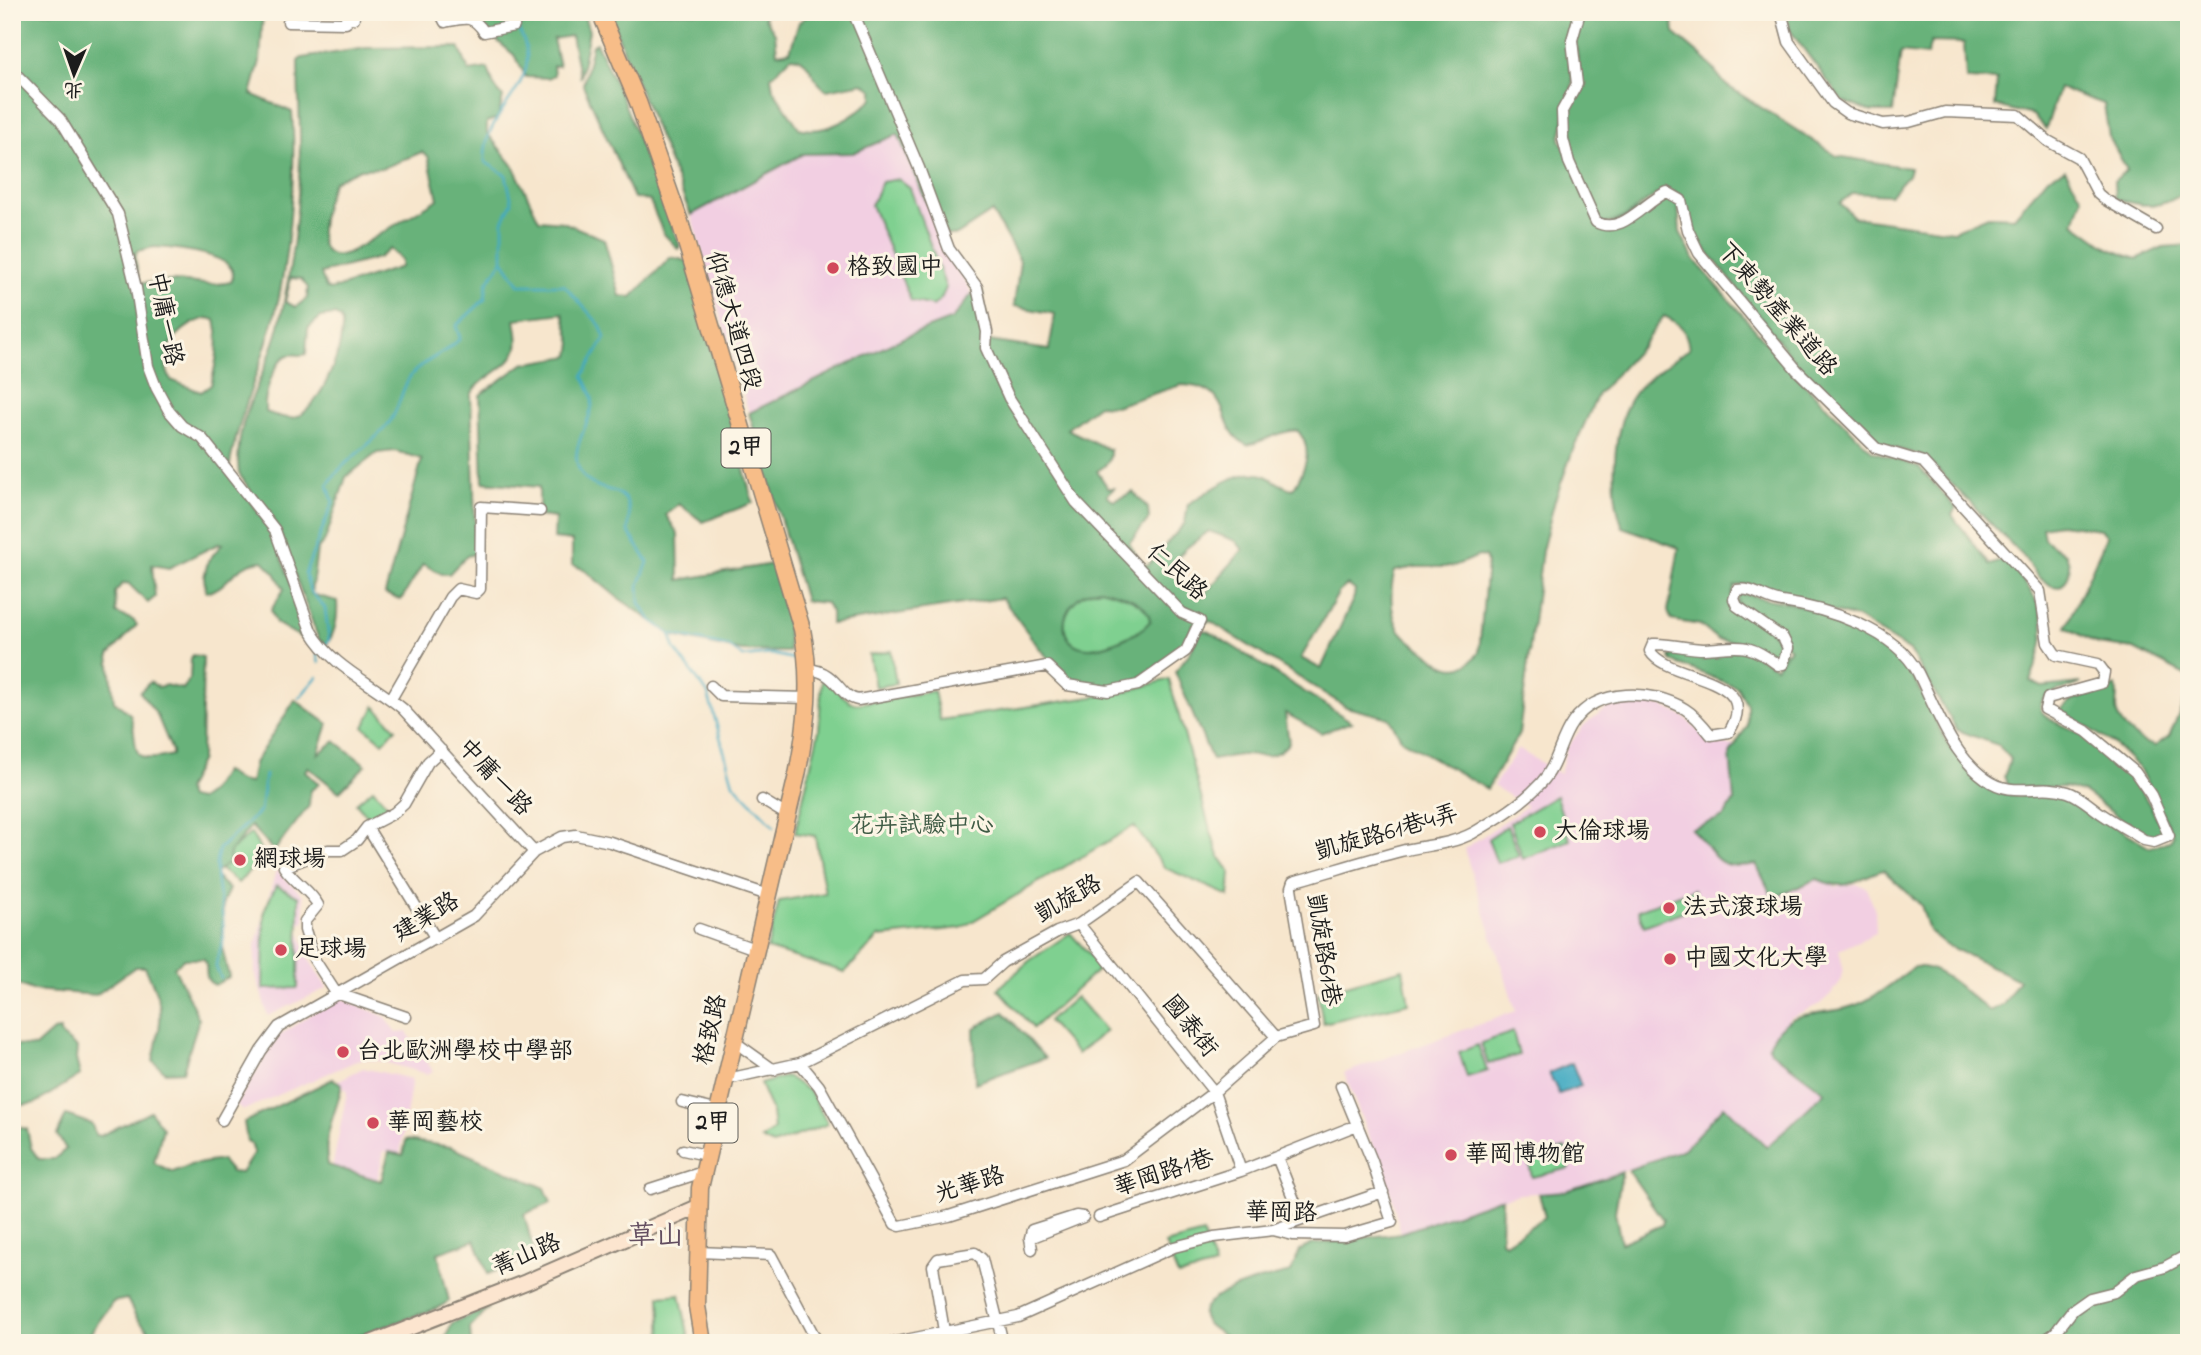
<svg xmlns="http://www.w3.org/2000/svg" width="2201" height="1355" font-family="'Indie Flower','LXGW WenKai TC',sans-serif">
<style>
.built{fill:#f2cfe2}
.green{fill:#7fd090;stroke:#4e7656;stroke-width:2}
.forest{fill:#67b27a;stroke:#42674b;stroke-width:2;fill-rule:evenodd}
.water{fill:#42aac2;stroke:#2f636f;stroke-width:2}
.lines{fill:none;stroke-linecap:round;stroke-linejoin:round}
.stream{stroke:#42aac2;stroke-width:2.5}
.street-casing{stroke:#8a8174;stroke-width:13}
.secondary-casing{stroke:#8a8174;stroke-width:18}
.primary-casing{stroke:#8a8174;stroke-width:19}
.street{stroke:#fff;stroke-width:10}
.secondary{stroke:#fce5cf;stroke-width:14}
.primary{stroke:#f7bd88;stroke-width:16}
.poi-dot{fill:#d1495b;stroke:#fcf5e5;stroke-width:2.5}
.labels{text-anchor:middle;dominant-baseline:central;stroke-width:6;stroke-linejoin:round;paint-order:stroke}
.shield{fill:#fcf5e5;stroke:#5f5d58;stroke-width:2}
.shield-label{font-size:23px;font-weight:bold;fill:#1c1c1c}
.poi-label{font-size:24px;fill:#1c1c1c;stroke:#fcf5e5;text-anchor:start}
.street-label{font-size:24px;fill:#1c1c1c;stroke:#fcf5e5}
.park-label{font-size:24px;fill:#3f5b45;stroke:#fcf5e5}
.quarter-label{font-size:28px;fill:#634e60;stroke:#fcf5e5}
</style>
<rect width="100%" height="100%" fill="#fcf5e5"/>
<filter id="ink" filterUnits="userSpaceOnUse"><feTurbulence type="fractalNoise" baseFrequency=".0143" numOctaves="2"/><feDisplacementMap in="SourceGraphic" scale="14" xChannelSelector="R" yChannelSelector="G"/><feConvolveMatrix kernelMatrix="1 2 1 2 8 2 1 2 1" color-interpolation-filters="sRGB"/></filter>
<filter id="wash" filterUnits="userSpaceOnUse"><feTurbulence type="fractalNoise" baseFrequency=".00686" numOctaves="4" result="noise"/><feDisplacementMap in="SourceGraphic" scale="28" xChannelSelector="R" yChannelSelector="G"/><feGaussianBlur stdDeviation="1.57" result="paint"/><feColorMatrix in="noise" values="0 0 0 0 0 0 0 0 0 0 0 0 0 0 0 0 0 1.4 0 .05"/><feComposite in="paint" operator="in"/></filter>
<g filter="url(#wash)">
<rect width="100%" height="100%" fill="#f7e6cd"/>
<!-- built -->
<path class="built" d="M898 134 930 211 972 294 952 319 905 337 749 413 691 215 803 154 853 152Z
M1636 701 1662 706 1683 716 1714 745H1734L1752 757 1835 887 1856 884 1866 887 1875 910 1876 933 1839 950 1843 968 1840 982 1832 993 1820 1004 1789 1018 1771 1051 1825 1091 1767 1147 1724 1106 1684 1149 1566 1191 1520 1194 1492 1201 1401 1233 1390 1191 1344 1073 1516 1011 1464 849 1527 806 1493 786 1518 749 1560 774 1566 749 1584 725 1612 704Z
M276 870 303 895 305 921 298 926 309 959 327 988 268 1016 255 973V948Z
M338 997 386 1017 396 1033 407 1032 433 1071 427 1074 381 1061 361 1059 244 1110 236 1105 278 1036Z
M363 1068 412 1079 400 1154 384 1151 376 1185 331 1174 347 1092 337 1081Z"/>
<!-- green -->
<path class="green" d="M898 179 910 188 946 288 941 299 933 306 911 301 871 205 882 182Z
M1100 589C1117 593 1150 601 1150 621 1143 631 1128 637 1118 641 1049 671 1051 595 1100 589Z
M891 651 896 684 875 687 869 655Z
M822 677C836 685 841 699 856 704L934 691 940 720 1125 692 1169 679 1209 826 1219 856 1231 873 1229 896 1165 868 1134 826 961 928 879 937 845 972 767 949 779 901 825 893 815 836 795 833 819 730Z
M375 706 396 729 383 742 364 727Z
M373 789 392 810 372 821 356 803Z
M1556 796 1570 840 1523 859 1510 823Z
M1507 826 1519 856 1497 863 1488 839Z
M251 833 264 856 238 883 215 865Z
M276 885 299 897 298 988 263 989 264 911Z
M1694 889 1700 905 1644 926 1638 910Z
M1070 933 1101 967 1033 1028 998 989 1029 961Z
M1403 969 1409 1003 1323 1023 1318 993Z
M1076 997 1106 1031 1077 1054 1048 1021Z
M1513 1032 1519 1055 1488 1064 1481 1043Z
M1478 1045 1487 1071 1467 1077 1459 1052Z
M787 1076 810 1092 828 1124 773 1145 761 1139 774 1130 772 1112 760 1084Z
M1565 1148 1570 1168 1532 1177 1528 1159Z
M1203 1234 1215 1266 1178 1276 1165 1244Z
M680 1294 690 1343H662L660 1296Z"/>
<!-- forest -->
<path class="forest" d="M12 12H263L260 61 251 94 292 112C297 167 288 272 272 325 258 374 238 419 229 469L272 532 314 645 276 623 271 610 284 589 275 573 263 561C232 563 227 591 206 592L204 577 208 561 222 544H218L169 568 152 565 155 597 148 603 128 583 122 584 115 592 116 613 133 620 137 625 109 655 114 701 130 714C141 746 124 767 172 755V751L157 715 140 692 150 682 158 687 165 685 183 689 190 678 191 658 193 655 203 657 201 759 186 790 189 798 199 800 209 793 224 771 239 781 250 783 254 763 295 700 328 724 318 754 335 741 366 765 339 792 308 767 305 771 319 784 310 791 309 806 274 851 251 826 230 852 229 863 216 873V877L229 889 223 902 222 947 229 977 215 985C201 979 210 969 204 959H184L174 967 199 1019 183 1071 165 1072 153 1061C162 1016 166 1009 145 967H135L96 995 32 990 12 982ZM154 247C172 248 246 254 231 282 210 287 194 282 174 281 163 281 151 283 140 283L135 259 137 251ZM208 318 215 320C221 342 216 363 211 385L201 392 171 380C155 351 181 324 208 318Z
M474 12H583L589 31 580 78 571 36 553 39 559 66H553L554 75 548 78 526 77 514 55 487 32Z
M608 12H766L764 17 775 33 777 53 790 51 799 22 812 12H1575L1567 39 1573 83 1560 139 1605 229 1666 195 1678 202 1680 232 1693 258 1791 371 1872 451 1919 467 1956 508 1952 515 1990 565 2006 559C2045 606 2054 623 2030 681L2042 687 2081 683C2066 693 2039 686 2041 711 2051 723 2074 729 2088 738 2126 762 2145 794 2165 833L2156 839 2146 837 2085 793 2066 787 2014 788 2007 784 2004 776 2011 759 1998 745 1957 730 1910 651 1857 618 1779 598 1748 584 1735 586 1731 598 1782 640 1785 655 1778 662 1758 647 1717 639 1700 625 1671 620 1668 611 1679 548 1623 527C1609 496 1612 422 1634 394 1647 376 1672 362 1689 348 1686 330 1682 324 1664 316L1641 347 1598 394 1574 447 1555 500 1542 551 1519 734 1487 789 1402 740 1389 718 1346 707 1210 621 1194 624 1182 649 1134 682 1106 687 1071 682 1040 649 1002 598 831 624V612L826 603 805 601 749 413 905 337 952 319 972 294 982 290 989 341 1049 350 1055 314 1014 306 1020 261 992 212 957 235H947L930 211 898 134 853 153 803 154 691 215ZM791 57C814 59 809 80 827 90L863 83 873 90V98C856 116 825 136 799 128L773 89 771 77ZM1181 385C1238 387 1213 428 1247 445 1264 442 1283 429 1298 431 1314 450 1305 470 1293 489 1281 487 1274 479 1263 475 1240 467 1207 493 1188 504L1185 523 1148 565 1142 564 1129 543 1149 519 1148 508 1133 492 1114 501 1107 495 1114 488H1108L1097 471C1106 466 1111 461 1110 450L1067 429 1098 405 1115 406ZM1209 531 1236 541 1243 550 1203 596 1167 569 1185 549ZM1479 556 1485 557 1487 563 1479 652C1458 682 1441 663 1420 648 1412 642 1401 635 1397 625 1390 610 1390 586 1395 571L1416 567H1451ZM1347 585 1355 590 1354 597 1321 669 1301 658 1339 592ZM1100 589C1117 593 1149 601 1150 621 1143 631 1128 637 1118 641 1049 671 1051 595 1100 589Z
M1583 12H1678L1673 22 1674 33 1707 61 1726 85 1837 156 1910 168 1908 175 1890 195 1853 193 1840 203 1854 217 1953 231 1988 216 2014 217 2048 177 2065 169 2082 198 2074 223 2110 249 2137 259 2163 247 2189 245V677L2134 649 2097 644 2066 627 2107 536 2101 529 2059 524 2042 527 2044 539 2066 555C2072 567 2070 579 2060 587L2052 586 2038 577 2023 556 1925 457 1878 443 1800 368 1690 229 1683 198 1668 189C1644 198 1629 221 1605 224L1597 218 1566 138V112L1581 84 1575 40Z
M1787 12H2189V187C2167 210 2143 208 2115 198L2114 181 2127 170 2109 137 2104 104 2059 88 2046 129 2033 115 1995 106 1997 80 1966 79 1964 43 1931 42 1927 55 1901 52 1893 112H1872L1842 101 1789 29Z
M596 43 621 95 680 246 678 249 663 233 650 201 634 198 583 85 592 45Z
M459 47 469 71 488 68 494 86 503 97 498 118 487 122V133L513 165 539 220 563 222 604 239 620 296 632 297 671 257 688 261 753 503 703 522 679 504 666 515 678 534 679 580 772 564 786 616 789 652 742 651 674 636 617 597 583 569 572 565V541L554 539 555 518 539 516V487L483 482 480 395 523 364 570 356 572 343 563 313 515 319C516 327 519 339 517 347 513 368 480 376 471 395L476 554 466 556 449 574H442L423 564 401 600 385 594 422 459 395 451 377 453 346 477 325 541 317 550 311 594 337 601C338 617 336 633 326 645L319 640 278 529 239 474C232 419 267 376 279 326 292 267 300 201 300 141 300 114 298 88 298 61L302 58 366 48ZM422 152 428 156 438 199 352 251C304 273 323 203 334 181L360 169 383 168ZM390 249 401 259V267L330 290 326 288 321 273 378 258ZM291 278 301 279 308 288 307 298 296 307 285 302ZM335 315 341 319C348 341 319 414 293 418 285 419 274 415 266 412 261 400 275 358 289 355 296 353 299 357 306 354L308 328 321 317Z
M1740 593 1801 606 1853 626 1902 656 1948 745 1975 775 1999 792 2017 796 2063 794 2150 847 2170 841 2173 835 2139 768 2115 745 2060 710 2071 701 2116 686C2119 696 2114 705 2117 714 2121 729 2141 743 2155 746L2169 736 2189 691V1343H1230C1223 1332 1206 1328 1203 1317 1197 1293 1274 1276 1291 1272L1300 1250 1313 1244 1401 1233 1502 1198 1501 1241 1505 1243 1545 1217 1539 1193 1566 1191 1622 1172 1615 1212 1621 1243 1662 1225 1663 1220 1628 1170 1684 1149 1724 1106 1767 1147 1825 1092 1771 1051 1768 1046C1789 1003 1815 1019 1853 1006 1876 998 1895 981 1914 967 1939 963 1969 996 1989 1011L2003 1005 2019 980 1946 945 1929 931 1921 905 1883 870C1854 879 1849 893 1817 879L1773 898 1756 864C1712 872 1718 854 1691 829L1724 817 1734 801 1730 754 1747 726V705L1737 687 1671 661 1670 656 1743 648 1776 667 1790 648 1740 606 1737 599Z
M1201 629 1210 632 1352 722 1321 733 1285 713 1289 743C1272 761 1263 755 1241 755 1232 755 1221 759 1212 760L1175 672 1191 651Z
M1004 1012 1045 1058 975 1083 974 1028Z
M60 1030V1034L77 1048 76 1059 80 1075 36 1103 17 1106 15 1126 27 1129 31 1148 39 1159H54L66 1149 57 1135 66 1115 92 1124 95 1135 100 1136 150 1111 163 1128 154 1163 173 1172 190 1165 221 1160 231 1172 241 1173 254 1153 251 1143 247 1141 244 1122 333 1079 342 1084 341 1089C335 1117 322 1135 328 1165L381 1181 389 1152 403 1155 406 1140 451 1147 545 1188 551 1203 524 1214 535 1256 488 1274 475 1240 438 1253 449 1301 438 1308 366 1333 323 1343H159L136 1317 127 1299 113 1302 87 1338 69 1343H12V1045L35 1047 53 1031Z
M489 1308 470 1328 471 1343H443L452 1323Z"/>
<!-- water -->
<path class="water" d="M1572 1063 1581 1086 1559 1094 1549 1073Z"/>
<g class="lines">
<!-- stream -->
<path class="stream" d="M359 12 360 18
M506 12C565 81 481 100 485 162L506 175 512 202 503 221V260L520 285H564L600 325 605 338 583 376C586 382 590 389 592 396 596 418 568 446 579 469 595 504 637 472 628 531L648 562 639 585 640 603 651 620 670 634 675 649 708 694 733 783 774 826
M670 634 729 647 743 657 771 654 798 660
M325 645 329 640 325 608 310 591 305 573 333 502 328 485C343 459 371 447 389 423 400 409 401 387 412 374 426 358 451 351 460 338L456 326 485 299 487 283 502 261
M319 663 317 656 321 650
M299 698 317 677
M221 978 216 967C216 957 222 949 223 940 227 909 209 880 219 849L260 811 265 775"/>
</g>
</g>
<g filter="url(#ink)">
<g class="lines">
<defs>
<path id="street" d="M440 12 445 22C464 18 473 14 484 32L514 26
M1781 12 1789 42 1833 103 1847 113 1883 124 1909 122 1945 112 2018 115 2048 141 2079 158 2098 194 2104 199 2156 229
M288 22 346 23V19L354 18 353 12
M12 70 60 119 118 214 136 288 148 366 156 387 169 411 182 426 202 438 275 530 311 631C333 668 371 682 403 709L534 852
M808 669C839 672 837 696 858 700L1047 666 1067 685 1108 691 1138 685 1186 651 1200 621 1182 613 1076 502 1009 398 986 348 987 332 977 287 949 249 919 168 853 12
M711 686 721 696 809 698
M391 699 450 597 458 589 476 593 480 589 481 507 540 511
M762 800 787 815
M367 827 436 939
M1079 924 1214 1092 1241 1171
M699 929 755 949
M406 1017 336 993 314 959 305 930V921L318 905C311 891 294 882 284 867L328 850H342L357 840 367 827 394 813 404 804 428 762 441 750
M732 1040 774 1070
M800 1063 965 980 984 979 1003 962 1057 932 1079 924 1139 882 1276 1037
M723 1080 800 1063 819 1086 895 1224 900 1226 949 1216 1124 1160 1214 1092 1276 1037 1314 1026 1291 888 1293 882C1329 872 1365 860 1401 851 1426 845 1450 845 1473 833 1497 819 1522 804 1541 783 1558 765 1559 741 1573 722 1598 687 1652 689 1685 709 1695 715 1704 726 1711 735L1729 732C1765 674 1667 681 1650 651L1653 644C1670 643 1687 649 1704 649 1740 647 1746 641 1778 665L1783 664 1788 648 1783 638 1737 606 1734 599 1737 590C1754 587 1765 600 1782 602 1826 608 1896 630 1918 673 1936 709 1951 754 1986 779 2013 799 2039 782 2068 792 2080 796 2089 805 2099 812 2113 822 2129 830 2144 840L2154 842 2169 836 2151 795 2135 772 2086 731 2045 709 2048 698 2102 683 2104 672 2098 664 2056 655 2048 643 2040 591 1923 462 1876 448 1797 370 1699 253 1688 230 1681 200 1667 192C1644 202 1622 236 1596 222L1569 162 1563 139 1562 111 1577 84 1572 40 1580 12
M682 1102 716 1110
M222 1120 261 1051 279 1027 474 916 534 852 562 837 576 835 610 842 768 895
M683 1150 706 1155
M1277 1157 1302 1220
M650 1189 703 1172
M1099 1217 1241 1171 1357 1125
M1273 1230 1383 1192
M1030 1238 1032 1230 1076 1216 1083 1217 1030 1238 1032 1249
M698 1252 771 1255 818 1343
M944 1331 933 1266 938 1259 975 1253 982 1259 1003 1343
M891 1343 1018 1317 1174 1247 1214 1237 1273 1230 1293 1235 1344 1236 1392 1222 1372 1161 1341 1086
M2041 1343 2055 1333 2073 1310 2090 1298 2114 1292 2136 1275 2165 1267 2189 1254"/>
<path id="secondary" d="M371 1343 526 1282 698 1207"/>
<path id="primary" d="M600 12 638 102 680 222 802 629C812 679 807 725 797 775L700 1188 697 1306 703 1343"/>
</defs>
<!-- street casing -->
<use href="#street" class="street-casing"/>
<!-- secondary casing -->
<use href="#secondary" class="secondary-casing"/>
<!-- primary casing -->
<use href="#primary" class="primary-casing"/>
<!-- street -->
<use href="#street" class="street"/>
<!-- secondary -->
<use href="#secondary" class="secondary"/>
<!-- primary -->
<use href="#primary" class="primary"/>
</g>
</g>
<!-- markers -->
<g class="poi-dot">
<circle cx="833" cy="268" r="7"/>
<circle cx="1540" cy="832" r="7"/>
<circle cx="240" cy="860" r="7"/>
<circle cx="1669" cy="908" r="7"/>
<circle cx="281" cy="950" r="7"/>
<circle cx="1670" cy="959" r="7"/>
<circle cx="343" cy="1052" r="7"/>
<circle cx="373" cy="1123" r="7"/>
<circle cx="1451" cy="1155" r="7"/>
</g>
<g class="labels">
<!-- shield labels -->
<g class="shield">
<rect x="721.5" y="428.5" width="49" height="39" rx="5"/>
<rect x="688.5" y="1103.5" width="49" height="39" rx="5"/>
</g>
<g class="shield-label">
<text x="746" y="448">2甲</text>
<text x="713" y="1123">2甲</text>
</g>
<!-- poi labels -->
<g class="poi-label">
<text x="847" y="268">格致國中</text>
<text x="1554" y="832">大倫球場</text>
<text x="254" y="860">網球場</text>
<text x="1683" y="908">法式滾球場</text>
<text x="295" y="950">足球場</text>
<text x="1684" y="959">中國文化大學</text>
<text x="357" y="1052">台北歐洲學校中學部</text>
<text x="387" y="1123">華岡藝校</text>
<text x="1465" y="1155">華岡博物館</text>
</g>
<!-- street labels -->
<g class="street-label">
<text transform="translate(1776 310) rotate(49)">下東勢產業道路</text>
<text transform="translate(164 319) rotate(79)">中庸一路</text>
<text transform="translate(732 321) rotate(74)">仰德大道四段</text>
<text transform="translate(1176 573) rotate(42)">仁民路</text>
<text transform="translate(494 778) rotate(47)">中庸一路</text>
<text transform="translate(1387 834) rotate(-16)">凱旋路61巷4弄</text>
<text transform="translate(1069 900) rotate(-30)">凱旋路</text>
<text transform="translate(427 918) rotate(-31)">建業路</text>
<text transform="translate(1322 950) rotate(81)">凱旋路61巷</text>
<text transform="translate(1189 1027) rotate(51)">國泰街</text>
<text transform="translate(712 1030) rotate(-77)">格致路</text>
<text transform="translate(1164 1174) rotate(-18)">華岡路1巷</text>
<text transform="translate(970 1186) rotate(-17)">光華路</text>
<text transform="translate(1281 1214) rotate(1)">華岡路</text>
<text transform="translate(527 1256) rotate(-23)">菁山路</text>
</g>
<!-- park labels -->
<g class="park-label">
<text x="922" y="826">花卉試驗中心</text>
</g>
<!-- quarter labels -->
<g class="quarter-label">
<text x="656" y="1237">草山</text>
</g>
</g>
<!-- margin -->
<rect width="2201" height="1355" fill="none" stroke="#fcf5e5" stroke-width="42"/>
<!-- north arrow -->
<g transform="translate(74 74) rotate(182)" stroke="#fcf5e5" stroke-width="5" paint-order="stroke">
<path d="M0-5L12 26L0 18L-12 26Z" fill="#1c1c1c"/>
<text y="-10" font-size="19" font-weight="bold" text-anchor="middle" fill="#1c1c1c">北</text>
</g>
</svg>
